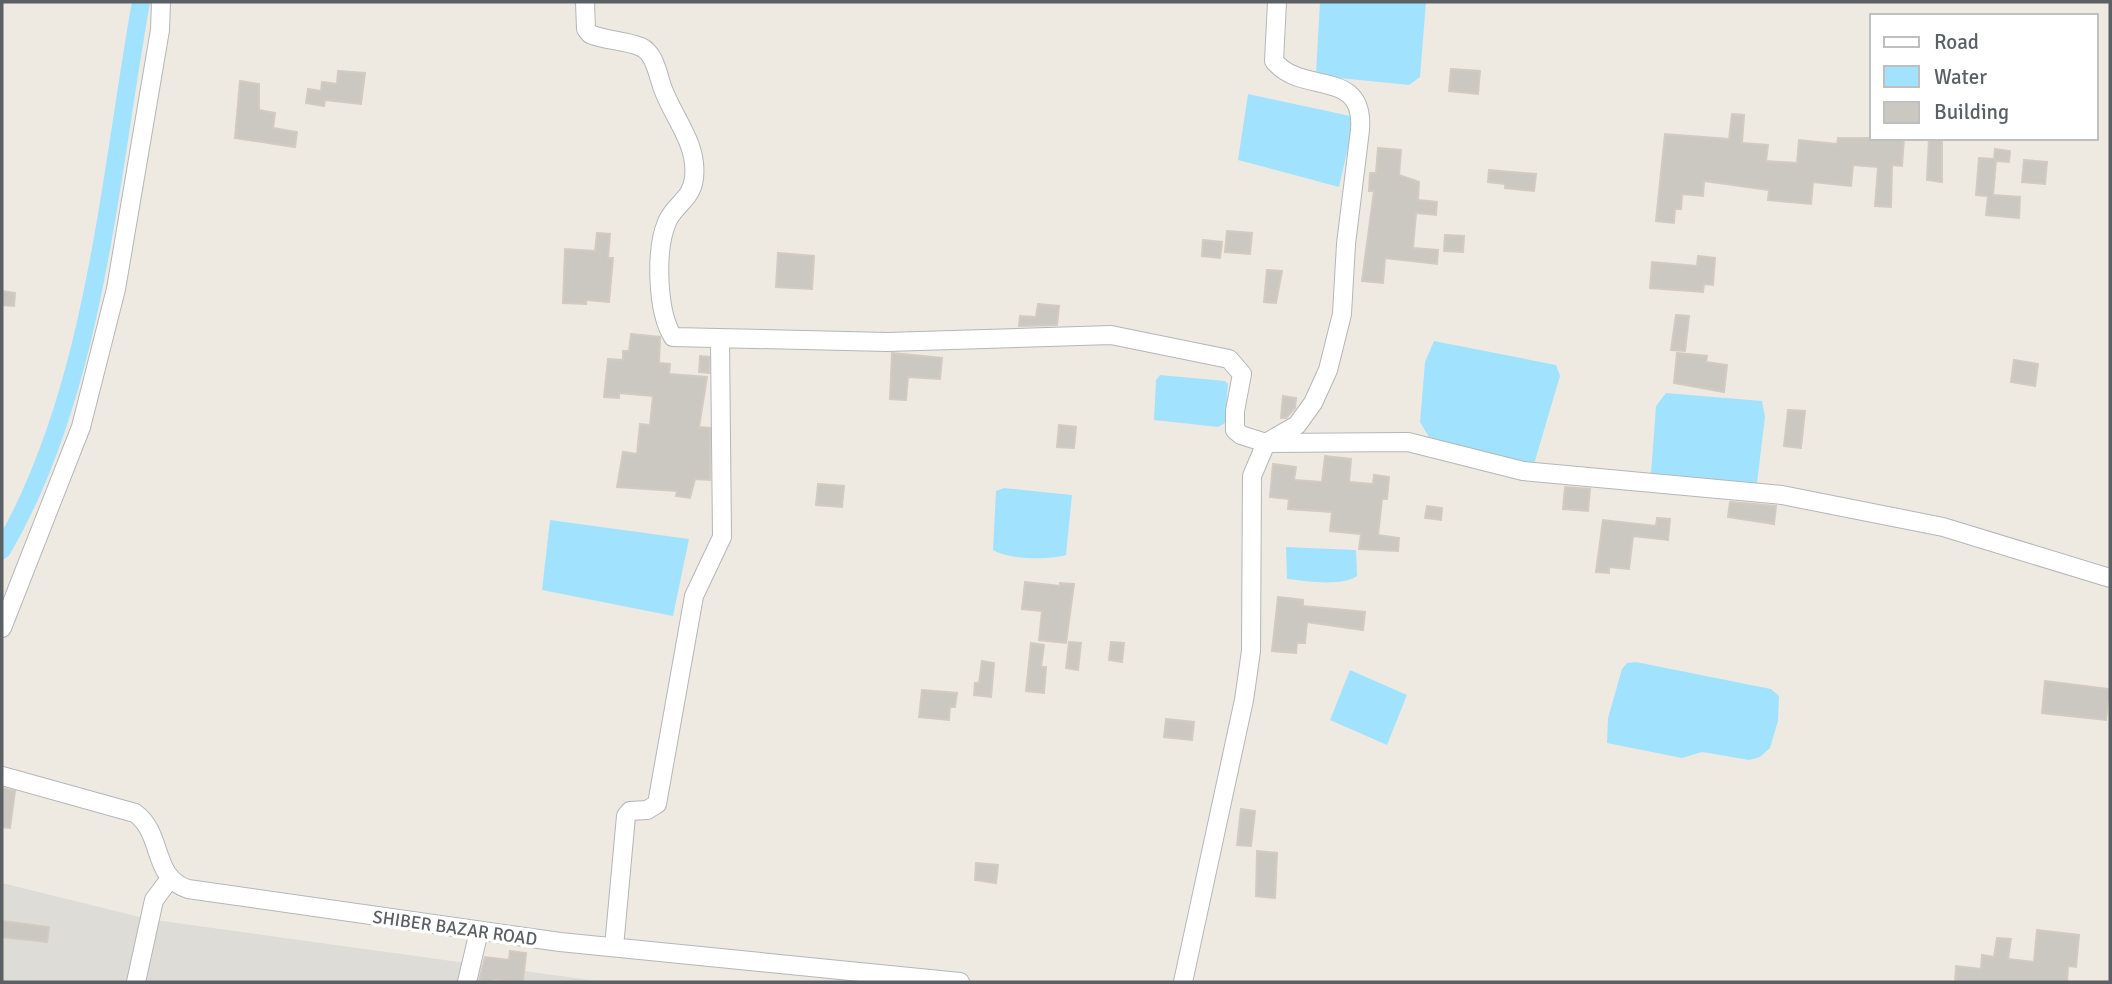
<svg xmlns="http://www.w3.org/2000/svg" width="2112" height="984" font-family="Signika,sans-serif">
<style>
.industrial{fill:#dedcd7}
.water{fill:#a1e3ff}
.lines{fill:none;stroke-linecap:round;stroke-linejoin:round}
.canal{stroke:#a1e3ff;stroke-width:18}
.building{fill:#cbc7c1;stroke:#d3cac0;stroke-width:2}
.minor-casing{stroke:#b3b6ba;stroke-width:20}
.minor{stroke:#fff;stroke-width:18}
.labels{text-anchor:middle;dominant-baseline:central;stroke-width:7;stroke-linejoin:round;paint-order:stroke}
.street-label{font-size:18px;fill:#5a6064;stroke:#fff}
</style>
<rect width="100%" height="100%" fill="#eeeae2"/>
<!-- industrial -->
<path class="industrial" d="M2 883 148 919 604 982H2Z"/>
<!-- water -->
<path class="water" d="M1320 2H1426L1420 77 1409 85 1319 76 1316 73Z
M1248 94 1355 117 1339 187 1238 160Z
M1434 341 1556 365 1560 376 1534 464H1521L1429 437 1420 422 1425 362Z
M1160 375 1225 381 1228 384 1225 423 1218 427 1154 420 1156 380Z
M1666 393 1762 401 1765 417 1757 483 1750 485 1651 474 1656 406Z
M1004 488 1072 495 1066 555C1047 560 1010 560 993 550L996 491Z
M550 520 689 539 673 616 542 590Z
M1286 547 1356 550 1357 576C1341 587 1307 581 1287 579Z
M1636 662 1771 689 1779 696 1778 721 1770 748 1760 757 1749 760 1702 752 1682 758 1607 743 1608 718 1622 669 1627 663Z
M1350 670 1407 695 1387 745 1330 720Z"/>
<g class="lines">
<!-- canal -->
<path class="canal" d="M2 550C95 391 109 181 141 2"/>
</g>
<!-- building -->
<path class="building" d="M1451 69 1480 71 1478 94 1449 91Z
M338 71 365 73 361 104 325 100 324 106 306 103 308 89 321 91 322 82 337 84Z
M240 81 259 84V110L275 113 273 128 297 132 295 147 235 138Z
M1732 114 1744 115 1742 143 1768 145 1766 161 1797 163 1799 140 1837 144 1838 138H1904L1902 166 1892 165 1891 207 1875 206 1878 167 1853 165 1851 186 1813 182 1811 204 1768 200 1769 190 1704 181 1703 196 1682 194 1681 209H1675L1674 223 1656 221 1665 134 1729 139Z
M1929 138H1942V182L1927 180Z
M1378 148 1401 150 1399 175 1419 182 1418 200 1437 202 1436 215 1416 213 1413 248 1438 250 1437 264 1385 258 1383 283 1362 281 1374 191H1369L1370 173H1376Z
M1995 149 2010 151 2009 162 1996 161 1993 195 2020 197 2019 218 1986 215 1988 196 1976 195 1979 158 1994 159Z
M2024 160 2047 162 2045 184 2022 182Z
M1489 170 1536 174 1534 191 1505 188V184L1488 182Z
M1227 231 1252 233 1250 254 1225 252Z
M597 233 610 234 608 258H613L609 302 586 300V304L563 303 565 249 595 251Z
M1445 235 1464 236 1463 252 1444 251Z
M1203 240 1222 242 1220 258 1202 256Z
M778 253 814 256 812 289 776 287Z
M1698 256 1715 258 1713 285 1704 284 1703 292 1650 288 1652 262 1697 266Z
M1267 270 1282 271 1276 303 1264 302Z
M2 291 15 293 14 306 2 305Z
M1038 304 1059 306 1057 325 1019 326 1020 316 1036 317Z
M1676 315 1689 316 1685 351 1671 350Z
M631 334 660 337 659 363 670 364 669 374 707 377 699 427 710 428V480L695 479 690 498 676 496 677 491 617 487 623 452 637 454 640 424 650 425 653 396 619 393V398L604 397 608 359 623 360V351H629Z
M892 353 942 358 940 379 908 377 906 400 890 399Z
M1677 353 1707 356 1706 362 1727 365 1724 392 1674 383Z
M700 356 709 357V373L699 372Z
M2014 360 2038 364 2035 386 2011 382Z
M1283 396 1296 398 1295 408 1286 418H1281Z
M1788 410 1805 411 1801 448 1784 446Z
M1059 425 1076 427 1074 448 1057 447Z
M1325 456 1351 459 1349 482 1373 484 1374 475 1389 477 1387 499H1382L1378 535 1399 538 1398 551 1359 549 1361 534 1330 531 1332 512 1288 509 1289 499 1270 497 1273 464 1296 467 1294 480 1322 482Z
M818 484 844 486 842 507 816 505Z
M1565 487 1590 489 1588 511 1563 509Z
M1730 502 1776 506 1774 524 1728 517Z
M1427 506 1442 508 1441 520 1425 518Z
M1657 518 1670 519 1668 540 1633 536 1629 569 1609 567V573L1596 572 1603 520 1656 526Z
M1025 582 1060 586V583L1074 584 1066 643 1039 640 1042 611 1022 609Z
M1278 597 1303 600V606L1365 612 1363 630 1307 622 1305 643H1297L1296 653 1272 651Z
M1069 642 1081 643 1078 670 1066 668Z
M1111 642 1124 643 1122 662 1109 660Z
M1031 643 1044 645 1041 667H1046L1044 693 1026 691Z
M982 661 994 663 991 697 974 695 975 683H979Z
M2045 681 2109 689 2106 720 2042 713Z
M922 690 957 693 955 707H950L949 720 919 717Z
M1166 719 1194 722 1192 740 1164 737Z
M2 788 15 791 10 828 2 827Z
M1241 809 1255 811 1251 846 1237 845Z
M1257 851 1277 853 1275 898 1256 896Z
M976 863 998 865 996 883 975 880Z
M2 921 49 927 47 942 2 937Z
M2037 930 2079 935 2076 967 2068 966 2067 982H1955L1956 966 1981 969 1982 955 1994 957 1997 938 2011 939 2008 959 2034 962Z
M510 951 526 953 523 982 492 979V982H479L485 957 509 960Z"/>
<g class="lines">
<defs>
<path id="minor" d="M585 2 586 29 590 34C606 41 625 40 641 47 655 53 658 76 663 89 674 119 698 144 694 178 692 199 674 205 667 222 655 250 657 312 673 337L887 342 1111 335 1229 359 1242 374 1235 411V430L1241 435 1266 443 1408 442 1523 471 1782 495 1943 527 2110 578
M2 628 81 427 116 289 160 30 161 2
M2 776 135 813C164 834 151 877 188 889L560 942 960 982
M614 947 626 816 630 811 647 810 657 804 694 596 722 537 720 340
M136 982 154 900 169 880
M467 982 479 931
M1183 982 1244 700 1251 651 1252 476 1266 443 1297 425 1313 403 1328 370 1342 314 1346 244 1360 130C1365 67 1302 96 1274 61L1277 2"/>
</defs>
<!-- minor casing -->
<use href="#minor" class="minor-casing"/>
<!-- minor -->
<use href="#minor" class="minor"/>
</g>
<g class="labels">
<!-- street labels -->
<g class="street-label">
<text transform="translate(455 928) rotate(8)">SHIBER BAZAR ROAD</text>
</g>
</g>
<!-- border -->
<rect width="2112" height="984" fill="none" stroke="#5a6064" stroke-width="7"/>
<!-- legend -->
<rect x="1870" y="14" width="228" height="126" fill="#ffffff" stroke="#bdbfc1" stroke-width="2"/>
<rect x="1884" y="37" width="35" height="10" fill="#ffffff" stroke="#bdbfc1" stroke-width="2"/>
<text x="1934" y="49" font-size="21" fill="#5a6064">Road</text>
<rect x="1884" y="66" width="35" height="21" fill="#a1e3ff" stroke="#bdbfc1" stroke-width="2"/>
<text x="1934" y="84" font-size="21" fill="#5a6064">Water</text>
<rect x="1884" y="102" width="35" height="21" fill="#cbc7c1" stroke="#bdbfc1" stroke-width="2"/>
<text x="1934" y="119" font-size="21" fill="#5a6064">Building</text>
</svg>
